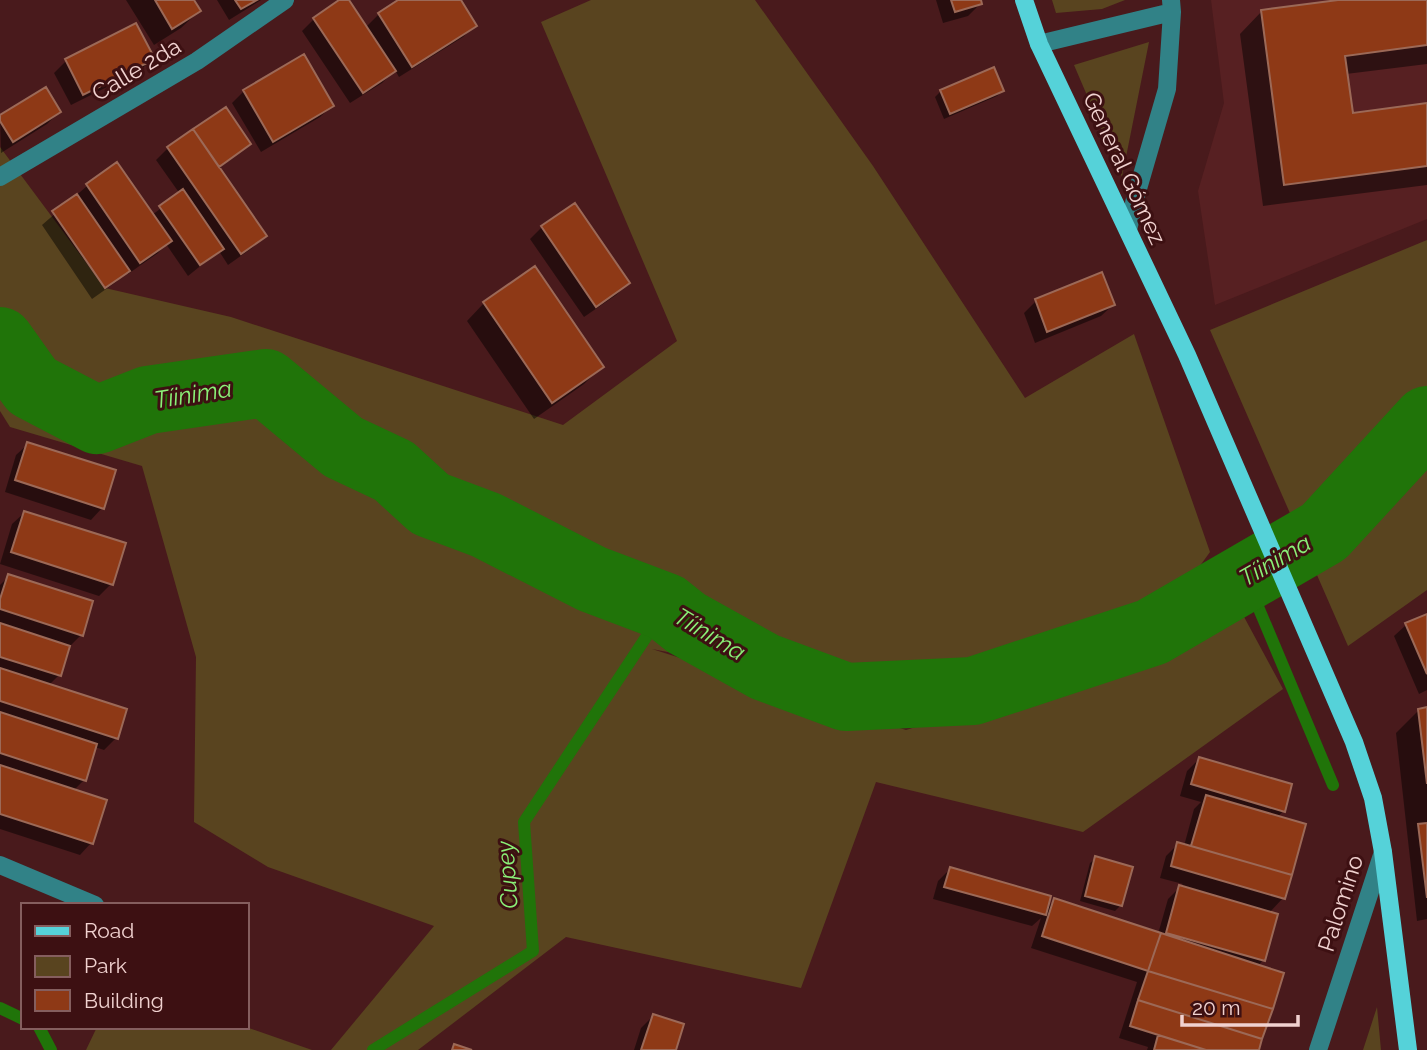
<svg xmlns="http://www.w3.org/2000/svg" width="1427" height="1050" font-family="Raleway,sans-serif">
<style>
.built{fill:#572022}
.green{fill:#59441f}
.shadow{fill:#0007}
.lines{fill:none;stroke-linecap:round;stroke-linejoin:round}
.stream{stroke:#207409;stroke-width:12}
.river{stroke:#207409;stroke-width:68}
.building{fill:#8e3916;stroke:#9c6957;stroke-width:2}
.minor{stroke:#318287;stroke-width:18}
.major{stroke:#55d2d9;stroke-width:18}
.labels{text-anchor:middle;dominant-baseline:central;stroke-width:6;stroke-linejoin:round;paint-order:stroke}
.street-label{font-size:23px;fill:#f1d2d0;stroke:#3d1012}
.water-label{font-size:24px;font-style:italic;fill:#8af077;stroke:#3d1012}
</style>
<rect width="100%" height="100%" fill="#491a1c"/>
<!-- built -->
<path class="built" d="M1211 0H1427V219L1215 305 1198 191 1224 103Z"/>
<!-- green -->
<path class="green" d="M591 0H755L873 166 1025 398 1134 334 1210 552 1152 632 892 695 652 649 906 730 1102 668 1236 602 1283 689 1083 832 876 782 801 988 566 937 418 1050H331L434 926 268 867 194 822 196 657 142 466 10 427 0 411V147L105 288 231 317 563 425 677 341 541 22Z
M1052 0H1125L1102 9 1056 13Z
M1149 42 1122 177 1074 65Z
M1427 240V590L1348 646 1210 330Z
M1377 1007 1381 1050H1363Z
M97 1027H246L312 1050H86Z"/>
<!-- shadow -->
<path class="shadow" d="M126 0H192L199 11 181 28 154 45Z
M217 0H261L229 20Z
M343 0H346L365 28 379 14 402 0H459L475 25 463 37 399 77 395 70 382 83 350 103 302 31 314 19Z
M936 0H979L980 4 968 16 943 23Z
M1352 0H1427V64L1346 74 1352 115 1427 105V185L1263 206 1240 34 1262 11Z
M303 56 332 106 320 117 261 152 232 103 244 91Z
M152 58 141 70 71 105 54 73 66 61Z
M941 91H1002L997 96 944 119 935 97Z
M59 112 47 124 1 153 0 117Z
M249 144 218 169 264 236 252 248 228 265 219 251 188 276 166 244 158 253 128 274 126 272 116 282 92 299 42 225 87 186 117 165 152 215 180 194 156 160 168 148Z
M574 205 628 283 616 295 584 317 530 239 542 227Z
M535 269 602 366 584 384 534 419 467 321 484 303Z
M1036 301 1113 305 1101 316 1035 343 1024 313Z
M28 444 102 508 91 520 5 492 16 455Z
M24 513 124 544 111 584 99 596 0 564 12 524Z
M9 576 81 635 69 647 59 675 48 686 116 738 104 750 95 747 84 780 73 791 91 843 80 855 0 829V585Z
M1427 616V690L1419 694 1394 636 1406 625Z
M1427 709V919L1417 921 1396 733 1419 710Z
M1199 759 1283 811 1277 818 1304 825 1283 898 1269 913 1263 960 1258 966V1050H1147L1148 1047 1119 1038 1137 982 1031 948 1041 918 1032 926 933 899 938 881 950 869 1046 909 1055 900 1158 934 1168 899 1183 884 1160 878 1166 856 1178 844 1184 846 1194 809 1201 802 1180 796 1187 771Z
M1096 858 1121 905 1115 911 1080 901 1090 863Z
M653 1016 674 1050H634L641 1028Z"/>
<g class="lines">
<!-- stream -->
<path class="stream" d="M1246 578 1333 785
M0 1008 23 1019
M39 1027 51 1050
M373 1050 533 951 524 822 666 607"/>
<!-- river -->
<path class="river" d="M0 341 32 386 97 420 148 400 266 383 343 447 394 471 430 504 486 525 592 579 666 607 686 623 765 667 846 697 973 691 1152 632 1324 532 1427 420"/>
</g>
<!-- building -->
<path class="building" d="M155 0H194L201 11 172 29Z
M235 0H257L241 9Z
M339 0H349L396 71 363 93 313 18Z
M398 0H461L477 26 412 67 378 13Z
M951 0H981L982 4 955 12Z
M1338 0H1427V45L1345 56 1353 113 1427 103V166L1284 185 1261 10Z
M136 23 155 59 83 95 65 59Z
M304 54 334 106 273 142 243 90Z
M994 67 1004 91 950 114 940 90Z
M46 87 61 112 13 142 0 121V115Z
M226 107 251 144 219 167 193 129Z
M193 129 267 236 241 254 167 147Z
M117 162 172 241 140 263 86 184Z
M183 189 224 249 200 265 159 206Z
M77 194 130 271 105 288 52 211Z
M575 203 630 283 596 307 541 226Z
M535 266 604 367 552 403 483 302Z
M1102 272 1115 305 1047 332 1035 299Z
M27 442 116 470 104 509 15 480Z
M24 511 126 543 113 585 11 552Z
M8 574 93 601 83 636 0 609V599Z
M1427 614V674L1405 623Z
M0 623 70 646 61 676 0 657Z
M0 668 127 709 118 739 0 701Z
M1427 707V784L1418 709Z
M0 712 97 744 86 781 0 753Z
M1199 757 1292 784 1285 812 1191 784Z
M0 765 107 800 93 844 0 814Z
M1206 795 1306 824 1292 875 1191 846Z
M1427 823V898L1418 824Z
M1177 842 1292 875 1285 899 1171 866Z
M1095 856 1133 867 1122 906 1085 896Z
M950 867 1051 896 1046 915 944 887Z
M1179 885 1278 914 1265 961 1166 933Z
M1054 898 1161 933 1148 971 1042 936Z
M1161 933 1284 973 1273 1009 1148 971Z
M1148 971 1273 1009 1262 1039 1138 1000Z
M1138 1000 1262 1039 1259 1050H1206L1130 1026Z
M653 1014 684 1024 676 1050H641Z
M1158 1035 1206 1050H1154Z
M454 1044 472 1050H452Z"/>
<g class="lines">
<!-- minor -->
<path class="minor" d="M1039 44 1172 12
M0 177 197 61 285 0
M1128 230 1135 199 1167 89 1172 12 1171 0
M0 865 95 905
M1318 1050 1383 852"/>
<!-- major -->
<path class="major" d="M1024 0 1039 44 1187 355 1354 742 1373 798 1383 852 1408 1050"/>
</g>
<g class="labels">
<!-- street labels -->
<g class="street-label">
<text transform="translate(136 69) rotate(-31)">Calle 2da</text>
<text transform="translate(1125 168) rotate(65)">General Gómez</text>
<text transform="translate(1340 903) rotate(-72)">Palomino</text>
</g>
<!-- water labels -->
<g class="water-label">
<text transform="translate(193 394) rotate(-9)">Tíinima</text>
<text transform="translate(1275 560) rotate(-30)">Tíinima</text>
<text transform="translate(710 634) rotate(31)">Tíinima</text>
<text transform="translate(507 875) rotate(-94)">Cupey</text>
</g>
</g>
<!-- legend -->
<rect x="21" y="903" width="228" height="126" fill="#3d1012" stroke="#855e5e" stroke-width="2"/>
<rect x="35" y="926" width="35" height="10" fill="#55d2d9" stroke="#855e5e" stroke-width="2"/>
<text x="84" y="938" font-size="21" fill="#f1d2d0">Road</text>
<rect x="35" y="956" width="35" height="21" fill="#59441f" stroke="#855e5e" stroke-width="2"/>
<text x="84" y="973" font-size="21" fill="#f1d2d0">Park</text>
<rect x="35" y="990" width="35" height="21" fill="#8e3916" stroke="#855e5e" stroke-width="2"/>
<text x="84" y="1008" font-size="21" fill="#f1d2d0">Building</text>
<!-- scale -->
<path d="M1182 1015v10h116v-10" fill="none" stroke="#f1d2d0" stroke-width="3.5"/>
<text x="1192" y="1015" font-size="21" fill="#f1d2d0" stroke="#3d1012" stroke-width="5" paint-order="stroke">20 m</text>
</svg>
